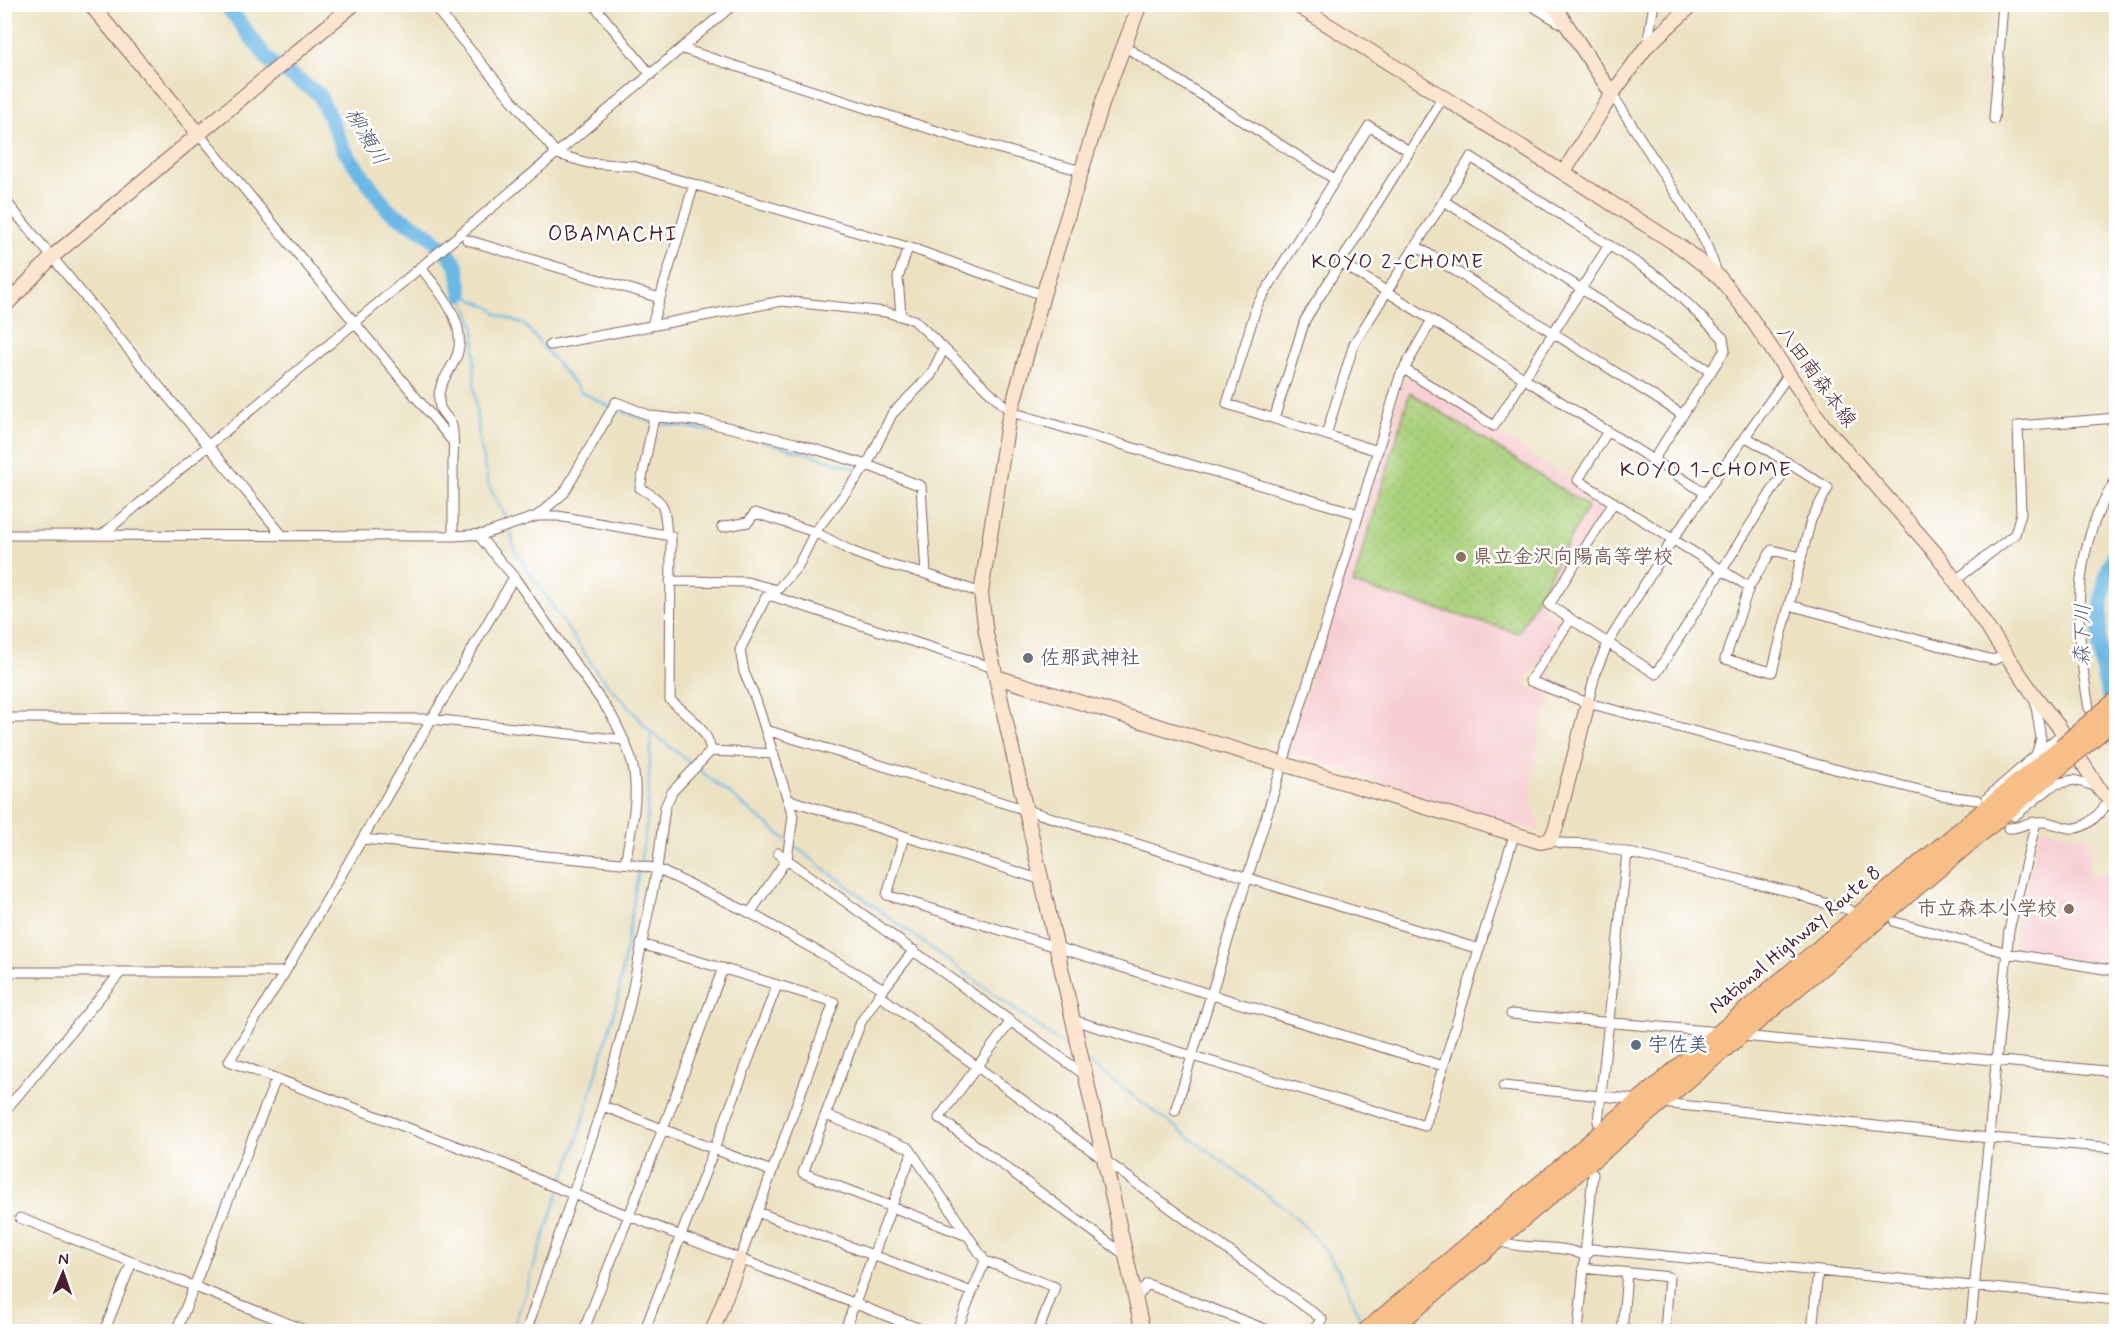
<svg xmlns="http://www.w3.org/2000/svg" width="2121" height="1336" font-family="Mynerve,'Klee One',sans-serif">
<style>
.built{fill:#f7cfd3}
.grass{fill:url(#grass-dots);stroke:#7a7852;stroke-width:1.5}
.lines{fill:none;stroke-linecap:round;stroke-linejoin:round}
.stream{stroke:#6bb8e5;stroke-width:2}
.river{stroke:#6bb8e5;stroke-width:15}
.street-casing{stroke:#836360;stroke-width:11}
.secondary-casing{stroke:#836360;stroke-width:16}
.highway-casing{stroke:#836360;stroke-width:20}
.street{stroke:#fff;stroke-width:9}
.secondary{stroke:#fce5cf;stroke-width:14}
.highway{stroke:#f7be87;stroke-width:18}
.highway-bridge-casing{stroke:#836360;stroke-width:20;stroke-linecap:butt}
.highway-bridge{stroke:#f7be87;stroke-width:18}
.education-dot{fill:#8d6e63;stroke:#fff;stroke-width:2}
.worship-dot{fill:#6b7280;stroke:#fff;stroke-width:2}
.service-dot{fill:#5c6f8a;stroke:#fff;stroke-width:2}
.labels{text-anchor:middle;dominant-baseline:central;stroke-width:5;stroke-linejoin:round;paint-order:stroke}
.street-label{font-size:20px;fill:#4a1f2b;stroke:#fff}
.education-label{font-size:20px;font-weight:bold;fill:#785e54;stroke:#fff;text-anchor:start}
.worship-label{font-size:20px;font-weight:bold;fill:#5b616d;stroke:#fff;text-anchor:start}
.service-label{font-size:20px;font-weight:bold;fill:#4e5e75;stroke:#fff;text-anchor:start}
.water-label{font-size:21px;font-style:italic;fill:#575c75;stroke:#fff}
.neighbourhood-label{font-size:21px;letter-spacing:1.5px;fill:#4a1f2b;stroke:#fff}
.quarter-label{font-size:22px;letter-spacing:1.5px;fill:#4a1f2b;stroke:#fff}
</style>
<defs>
<pattern id="grass-dots" width="8" height="8" patternUnits="userSpaceOnUse" patternTransform="scale(1.5)"><rect width="8" height="8" fill="#a9d07a"/><path d="M2 2h.1M6 6h.1" fill="none" stroke="#93b26a" stroke-width="1.8" stroke-linecap="round"/></pattern>
</defs>
<rect width="100%" height="100%" fill="#fff"/>
<filter id="ink" filterUnits="userSpaceOnUse"><feTurbulence type="fractalNoise" baseFrequency=".0167" numOctaves="2"/><feDisplacementMap in="SourceGraphic" scale="12" xChannelSelector="R" yChannelSelector="G"/><feConvolveMatrix kernelMatrix="1 2 1 2 8 2 1 2 1" color-interpolation-filters="sRGB"/></filter>
<filter id="wash" filterUnits="userSpaceOnUse"><feTurbulence type="fractalNoise" baseFrequency=".008" numOctaves="4" result="noise"/><feDisplacementMap in="SourceGraphic" scale="24" xChannelSelector="R" yChannelSelector="G"/><feGaussianBlur stdDeviation="1.35" result="paint"/><feColorMatrix in="noise" values="0 0 0 0 0 0 0 0 0 0 0 0 0 0 0 0 0 1.4 0 .05"/><feComposite in="paint" operator="in"/></filter>
<g filter="url(#wash)">
<rect width="100%" height="100%" fill="#ece2c2"/>
<!-- built -->
<path class="built" d="M1408 377 1604 500 1607 505 1541 608 1562 621V627L1526 681 1527 686 1548 695 1546 713 1538 729 1539 735 1535 766H1532L1533 805 1537 822 1542 828 1536 831 1288 752 1403 379Z
M2045 827 2076 836 2087 835 2091 855 2087 875H2116V963L2073 959 2017 949 2014 942 2040 830Z"/>
<!-- grass -->
<path class="grass" d="M1410 392 1588 506 1518 633 1353 584Z"/>
<g class="lines">
<!-- stream -->
<path class="stream" d="M462 294 475 329 474 385 479 439 488 484 509 524
M462 294 493 309 497 314 525 325 581 392 611 407
M617 409 651 422
M656 423 742 436 806 453 858 469
M510 529 515 551 598 673 651 732 694 766
M698 769 787 840
M792 844 867 901 1074 1053
M640 864 647 822 651 732
M1089 1063 1289 1211C1324 1243 1349 1280 1362 1326
M561 1186 577 1141 617 1002 639 869
M512 1332 559 1192"/>
<!-- river -->
<path class="river" d="M225 4 271 63 319 94 344 150 388 210 426 233 445 249 457 266 462 294
M2114 713 2103 675 2099 643 2101 610 2106 574 2116 552"/>
</g>
</g>
<g filter="url(#ink)">
<g class="lines">
<defs>
<path id="street" d="M432 4 557 154 588 163 633 166 662 175 914 249 1043 295
M593 4 651 75
M1529 4 1565 26
M1124 46 1336 180
M1647 46 1654 4
M683 49 946 134 1082 171
M1612 94 1697 227 1707 246 1718 275
M1994 119 2003 4
M199 134 453 442
M4 199 283 536
M1444 201 1711 372
M467 240 660 298
M1416 246 1683 415
M1340 262 1705 493
M420 267C440 291 471 327 455 360 447 376 435 388 440 407 442 414 450 419 452 426 455 438 453 451 453 463 453 487 453 512 453 536
M901 316 898 278 908 247
M652 325 694 184
M550 345 782 301 886 312 914 320 1011 412 1359 514
M1404 369 1494 426 1609 245
M654 417 640 488C667 503 664 506 667 535
M1274 419 1305 320 1443 97
M1608 431 1578 480 1749 587
M1326 435 1354 344 1471 157 1662 279 1723 338 1725 350 1653 460
M1745 436 1828 488 1811 520 1772 672 1725 659 1749 587 1772 550 1801 557
M1378 451 1227 404 1257 305 1369 126 1409 151
M1614 502 1549 605 1656 674 1789 464
M537 516H558L671 536 670 700C687 715 707 727 711 751L672 792 665 807 657 869 629 1007 603 1104 573 1194 928 1332
M722 527 748 522 755 513 815 532 853 552 885 564 926 574
M4 535 454 536 484 534 537 516 564 493 616 402 651 416 705 422 795 443 867 465 921 486 926 574 981 593
M102 535 734 4
M478 535 514 577 612 716C619 730 627 744 631 759 641 792 631 830 625 863
M514 577 285 972 229 1061 507 1165 547 1184 573 1194 526 1332
M1956 580 2015 534 2021 513 2018 426 2116 418
M670 581 747 582 777 590
M772 596 994 668
M1789 605 1993 660 2006 655
M1571 619 1530 681 1588 703 1846 772 1940 795 1978 800
M1588 703 1596 671 1608 643 1673 539 1789 374
M2089 708C2075 631 2070 548 2116 480
M4 718 432 719 624 740
M766 730 1479 949
M711 751 774 754
M2036 755 2063 733
M1987 798 2036 755 2041 739 2035 700
M790 800 904 836
M2014 816 2055 784 2074 780 2098 787
M2036 822C2046 821 2055 824 2064 827 2086 833 2097 815 2110 801
M362 839 632 864 657 869 750 913 884 989
M1550 840 1561 843 1592 844 1796 893C1814 902 1832 904 1850 910
M778 853 1085 1075
M1042 880 904 836 887 895 1443 1066
M750 913 787 859 793 816 756 700 744 672 740 650 766 597 772 596 798 566 815 532 867 465 892 414 931 375 944 348
M1895 922 2008 953 2116 971
M641 944 834 1002 740 1259
M914 950 879 995 861 1022 803 1173 968 1236
M4 972H285
M879 995 1322 1319 1312 1332
M1511 1014 1719 1032
M1073 1020 1425 1126 1514 835
M1011 1021 939 1118 1125 1255
M1743 1036 2116 1072
M1503 1086 1641 1100
M1662 1103 1989 1138 2116 1148
M603 1106 771 1171
M1175 1111 1323 634 1400 376 1432 320
M4 1112 121 972
M826 1115 909 1148 985 1261 956 1332
M1598 1122 1627 853
M757 1212 972 1292
M20 1218 310 1332
M1497 1240C1525 1252 1558 1242 1585 1256L1578 1332
M1585 1256 1593 1249 2116 1300
M1585 1256 1593 1174
M985 1261 1055 1287 1038 1332
M1583 1268 1669 1277 1665 1332
M1136 1299 1147 1284 1273 1332
M104 1332 132 1262
M176 1332 276 1079
M583 1332 663 1129 723 968
M644 1332 777 985
M844 1332 912 1153
M1622 1332 1627 1273
M1812 1332 1818 1271
M1970 1332 2009 930 2036 822C2026 822 2019 829 2008 828"/>
<path id="secondary" d="M90 4 199 134
M1140 4 1104 98 1043 295 1008 422 981 593 986 633 1143 1332
M1295 4 1681 247 1719 277 1744 308 1823 425 1938 556 2034 695 2059 727 2098 787 2110 801 2116 806
M1553 4 1612 94
M1564 172 1612 94 1647 46 1693 4
M4 307 52 257 354 4
M996 677 1541 842 1550 840 1556 827 1588 703
M712 1332 740 1259"/>
<path id="highway" d="M1366 1332 1899 882 2062 747
M1387 1332 2068 759"/>
</defs>
<!-- street casing -->
<use href="#street" class="street-casing"/>
<!-- secondary casing -->
<use href="#secondary" class="secondary-casing"/>
<!-- highway casing -->
<use href="#highway" class="highway-casing"/>
<!-- street -->
<use href="#street" class="street"/>
<!-- secondary -->
<use href="#secondary" class="secondary"/>
<!-- highway -->
<use href="#highway" class="highway"/>
<defs>
<path id="highway-bridge" d="M2062 747 2116 701
M2068 759 2116 718"/>
</defs>
<!-- highway-bridge casing -->
<use href="#highway-bridge" class="highway-bridge-casing"/>
<!-- highway-bridge -->
<use href="#highway-bridge" class="highway-bridge"/>
</g>
</g>
<!-- markers -->
<g class="education-dot">
<circle cx="1461" cy="557" r="6"/>
<circle cx="2069" cy="909" r="6"/>
</g>
<circle class="worship-dot" cx="1028" cy="658" r="6"/>
<circle class="service-dot" cx="1636" cy="1045" r="6"/>
<g class="labels">
<!-- street labels -->
<g class="street-label">
<text transform="translate(1816 377) rotate(54)">八田南森本線</text>
<text transform="translate(1795 940) rotate(-40)">National Highway Route 8</text>
</g>
<!-- education labels -->
<g class="education-label">
<text x="1473" y="557">県立金沢向陽高等学校</text>
<text x="2057" y="909" text-anchor="end">市立森本小学校</text>
</g>
<!-- worship labels -->
<g class="worship-label">
<text x="1040" y="658">佐那武神社</text>
</g>
<!-- service labels -->
<g class="service-label">
<text x="1648" y="1045">宇佐美</text>
</g>
<!-- water labels -->
<g class="water-label">
<text transform="translate(366 137) rotate(60)">柳瀬川</text>
<text transform="translate(2083 635) rotate(-89)">森下川</text>
</g>
<!-- neighbourhood labels -->
<g class="neighbourhood-label">
<text x="1398" y="262">KOYO 2-CHOME</text>
<text x="1706" y="470">KOYO 1-CHOME</text>
</g>
<!-- quarter labels -->
<g class="quarter-label">
<text x="613" y="235">OBAMACHI</text>
</g>
</g>
<!-- margin -->
<rect width="2121" height="1336" fill="none" stroke="#fff" stroke-width="24"/>
<!-- north arrow -->
<g transform="translate(63 1273) rotate(2)" stroke="#ffffff" stroke-width="4.5" paint-order="stroke">
<path d="M0-4.5L10 22L0 15L-10 22Z" fill="#4a1f2b"/>
<text y="-9" font-size="16" font-weight="bold" text-anchor="middle" fill="#4a1f2b">N</text>
</g>
</svg>
